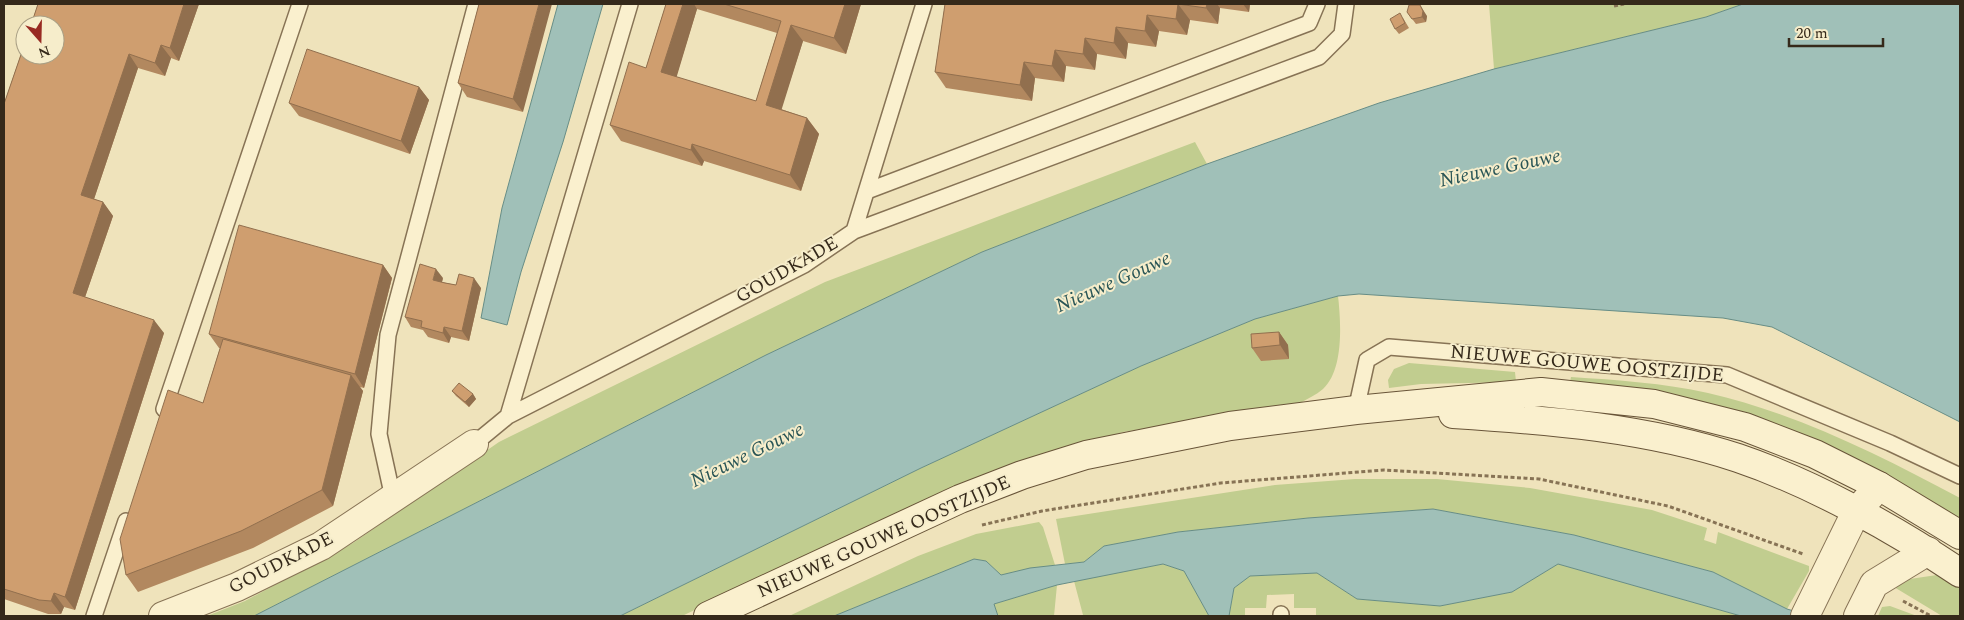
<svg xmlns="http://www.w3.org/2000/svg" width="1964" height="620" font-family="Spectral,serif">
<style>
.green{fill:#c1cd8f}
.water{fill:#a0c0b8;stroke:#678d86}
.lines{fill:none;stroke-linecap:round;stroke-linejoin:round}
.service-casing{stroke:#877355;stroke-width:18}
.minor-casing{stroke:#877355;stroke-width:30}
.secondary-casing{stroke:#685438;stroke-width:30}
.path{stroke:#877355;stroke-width:3;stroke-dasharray:4 2.5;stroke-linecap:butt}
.service{stroke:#faf0ce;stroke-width:15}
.minor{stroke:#faf0ce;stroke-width:28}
.secondary{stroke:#faf0ce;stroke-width:28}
.wall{fill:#b2885f;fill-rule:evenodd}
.shaded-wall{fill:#916f4e}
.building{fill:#cf9e6f;stroke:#916f4e}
.labels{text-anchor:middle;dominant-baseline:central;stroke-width:4;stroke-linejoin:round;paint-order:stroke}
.street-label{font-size:19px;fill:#35291a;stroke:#f6edcb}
.water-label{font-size:20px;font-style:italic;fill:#295556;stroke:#f6edcb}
</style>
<rect width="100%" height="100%" fill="#efe3bb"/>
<!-- green -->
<path class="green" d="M1489 4H1743L1706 17 1494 69Z
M1195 142 1207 164 982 252 766 355 254 616H207L245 601 353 543 499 442 825 282Z
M1338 296C1341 322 1344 370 1323 389 1316 395 1307 399 1300 403L1123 432 1011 465 895 515 682 616H620L921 468 1141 366 1255 319Z
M1409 363 1515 372 1516 382 1421 384 1389 388 1388 380 1394 369Z
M1571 377C1617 380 1663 383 1708 393 1796 413 1881 456 1960 498V520L1904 486 1569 386Z
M1355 479H1437L1530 488 1652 510 1707 528 1704 540 1716 544 1718 532 1809 566V571L1787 609 1713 572 1574 535 1433 509 1308 518 1178 532 1104 546 1084 562 1065 564 1056 519 1275 485Z
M1039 522 1043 527 1055 565 1001 575 986 561 974 559 834 616H789L918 556 976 534Z
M1163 564 1184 571 1209 616 1083 615 1074 581Z
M1558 564 1741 616H1316V608H1294V594L1267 595 1266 608H1245V616H1229L1234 588 1250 576 1317 573 1357 599 1440 606 1512 592Z
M1937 575 1960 585V616H1942L1894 587 1903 580Z
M1057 585 1054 616H998L994 604Z
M1890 606 1917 616H1878L1882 607Z"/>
<!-- water -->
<path class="water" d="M558 4H603L563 142 521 272 507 325 481 318 502 208Z
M1743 4H1960V422L1772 327 1723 318 1359 294 1338 296 1255 319 1141 366 921 468 620 616H254L766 355 982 252 1207 164 1379 103 1494 69 1706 17Z
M1433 509 1574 535 1713 572 1787 609 1811 616H1741L1558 564 1512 592 1440 606 1357 599 1317 573 1250 576 1234 588 1229 616H1209L1184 571 1163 564 1057 585 994 604 998 616H834L974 559 986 561 1001 575 1030 568 1084 562 1104 546 1178 532 1308 518Z"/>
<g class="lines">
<defs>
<path id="service" d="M867 191 1309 23 1317 4
M854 231 1319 57 1342 34 1346 4
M164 409 300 4
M1356 410 1367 360 1389 347 1727 375 1890 443 1960 476
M508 416 630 4
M474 444 508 416 804 265 854 231 924 4
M393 498 379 434 388 335 476 4
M94 616 126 521
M1281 616V614"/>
<path id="minor" d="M163 616 237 587 321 546 474 444
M1805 616 1856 512 1879 486
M1858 616 1874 584 1928 551"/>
<path id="secondary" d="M1453 414C1548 420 1647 428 1738 458 1812 483 1895 529 1960 573
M708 616 960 499 1022 475 1086 455 1230 426 1356 410 1541 392 1654 404 1745 427 1815 454 1879 486 1960 535"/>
</defs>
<!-- service casing -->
<use href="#service" class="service-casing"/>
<!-- minor casing -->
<use href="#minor" class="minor-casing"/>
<!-- secondary casing -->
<use href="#secondary" class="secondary-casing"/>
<!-- path -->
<path class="path" d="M1614 6 1624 4
M982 525 1042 511 1221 483 1384 470 1539 479 1668 506 1803 554
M1903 601 1931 616"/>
<!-- service -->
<use href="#service" class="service"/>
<!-- minor -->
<use href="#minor" class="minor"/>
<!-- secondary -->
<use href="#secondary" class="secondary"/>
</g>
<!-- wall -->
<path class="wall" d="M38 4H199L179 61 171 58 165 76 138 68 94 199 103 202 113 216 85 297 164 333 75 610 64 607 61 614H48L4 599V104Z
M479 4 523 112 467 97 458 83Z
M666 4H861L846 54 803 41 781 109 807 118 819 134 801 191 704 161 702 166 621 141 610 125 646 68ZM697 9 777 33 756 101 676 77Z
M945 4H1250L1249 12 1220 8 1218 24 1190 20 1187 35 1159 31 1156 47 1128 43 1126 59 1097 54 1095 70 1066 66 1064 82 1035 78 1032 101 946 88 935 72Z
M1407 12 1427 16 1426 22 1416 24Z
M1403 18 1409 28 1399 34 1395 29Z
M419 87 429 100 410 154 299 116 289 103Z
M383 265 392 278 364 388 360 387 363 391 333 506 253 548 138 592 126 575 203 403 220 348H219L209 334Z
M443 278 442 282 456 285 481 288 469 341 451 337 449 343 428 337 423 330 411 327 405 317Z
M1279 332 1288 345 1289 359 1261 361 1252 348Z
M452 391 473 394 476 399 469 407 456 396Z"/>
<!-- shaded-wall -->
<path class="shaded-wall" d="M184 4H199L179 61 170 48Z
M539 4H552L523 112 513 99Z
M683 4H694L697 9 673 89 661 72Z
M845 4H861L846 54 834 38Z
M1178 4 1190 20 1187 35 1176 19Z
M1207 4H1217L1220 8 1218 24 1206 8Z
M1243 4H1250L1249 12Z
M1420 5 1427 16 1426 22 1422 17Z
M1147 15 1159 31 1156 47 1145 31Z
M791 25 803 41 778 121 766 105Z
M1116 27 1128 43 1126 59 1114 43Z
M1085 38 1097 54 1095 70 1083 54Z
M161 45 171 58 165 76 155 63Z
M1055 50 1066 66 1064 82 1052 66Z
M129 54 138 68 91 208 81 195Z
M1024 62 1035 78 1032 101 1020 85Z
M419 87 429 100 410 154 401 141Z
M807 118 819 134 801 191 790 175Z
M692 144 704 161 702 166 691 150Z
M103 202 113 216 82 306 73 293Z
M383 265 392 278 364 388 355 374Z
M436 269 443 278 440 289 433 280Z
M474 278 481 288 469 341 462 331Z
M154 320 164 333 75 610 65 597Z
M444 327 451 337 449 343 443 333Z
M1279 332 1288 345 1289 359 1280 345Z
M351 375 363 391 333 506 322 490Z
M473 394 476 399 469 407 465 402Z
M54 593 64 607 61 614 51 601Z"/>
<!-- building -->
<path class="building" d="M38 4H184L170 48 161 45 155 63 129 54 81 195 103 202 73 293 154 320 65 597 54 593 51 601 39 600 4 589V104L25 43V55H55V25H31Z
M479 4H539L513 99 458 83Z
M666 4H683L661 72 756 101 781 21 724 4H845L834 38 791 25 766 105 807 118 790 175 692 144 691 150 610 125 629 62 646 68Z
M945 4H1178L1176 19 1147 15 1145 31 1116 27 1114 43 1085 38 1083 54 1055 50 1052 66 1024 62 1020 85 935 72Z
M1178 4H1207L1206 8Z
M1409 5H1420L1423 11 1422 17 1412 19 1407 12Z
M1400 13 1405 23 1395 29 1390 19Z
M307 49 419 87 401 141 289 103Z
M239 225 383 265 355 374 209 334Z
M420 264 436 269 433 280 445 283 456 285 459 274 474 278 462 331 444 327 443 333 421 327 422 321 405 317Z
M1279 332 1280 345 1252 348 1251 334Z
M223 339 351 375 322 490 241 531 126 575 120 539 168 390 203 403Z
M459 383 473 394 465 402 452 391Z"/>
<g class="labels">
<!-- street labels -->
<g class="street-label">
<text transform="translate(787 270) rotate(-30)">GOUDKADE</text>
<text transform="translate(1587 364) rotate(5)">NIEUWE GOUWE OOSTZIJDE</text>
<text transform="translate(884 537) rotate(-24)">NIEUWE GOUWE OOSTZIJDE</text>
<text transform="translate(281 563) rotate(-27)">GOUDKADE</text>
</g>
<!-- water labels -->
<g class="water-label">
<text transform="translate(1500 168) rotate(-12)">Nieuwe Gouwe</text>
<text transform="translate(1113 282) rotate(-24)">Nieuwe Gouwe</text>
<text transform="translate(747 455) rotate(-26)">Nieuwe Gouwe</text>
</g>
</g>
<!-- border -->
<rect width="1964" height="620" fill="none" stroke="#35291a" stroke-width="10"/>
<!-- north arrow -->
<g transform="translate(40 40) rotate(160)"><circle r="24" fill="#f6edcb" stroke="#a99f84"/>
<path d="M0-4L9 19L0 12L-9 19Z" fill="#982a22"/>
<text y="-8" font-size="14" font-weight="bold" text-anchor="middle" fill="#35291a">N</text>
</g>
<!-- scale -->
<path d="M1789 38v8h94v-8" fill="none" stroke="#35291a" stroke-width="2.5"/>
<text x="1796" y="38" font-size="15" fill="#35291a" stroke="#f6edcb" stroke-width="4" paint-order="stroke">20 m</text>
</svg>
